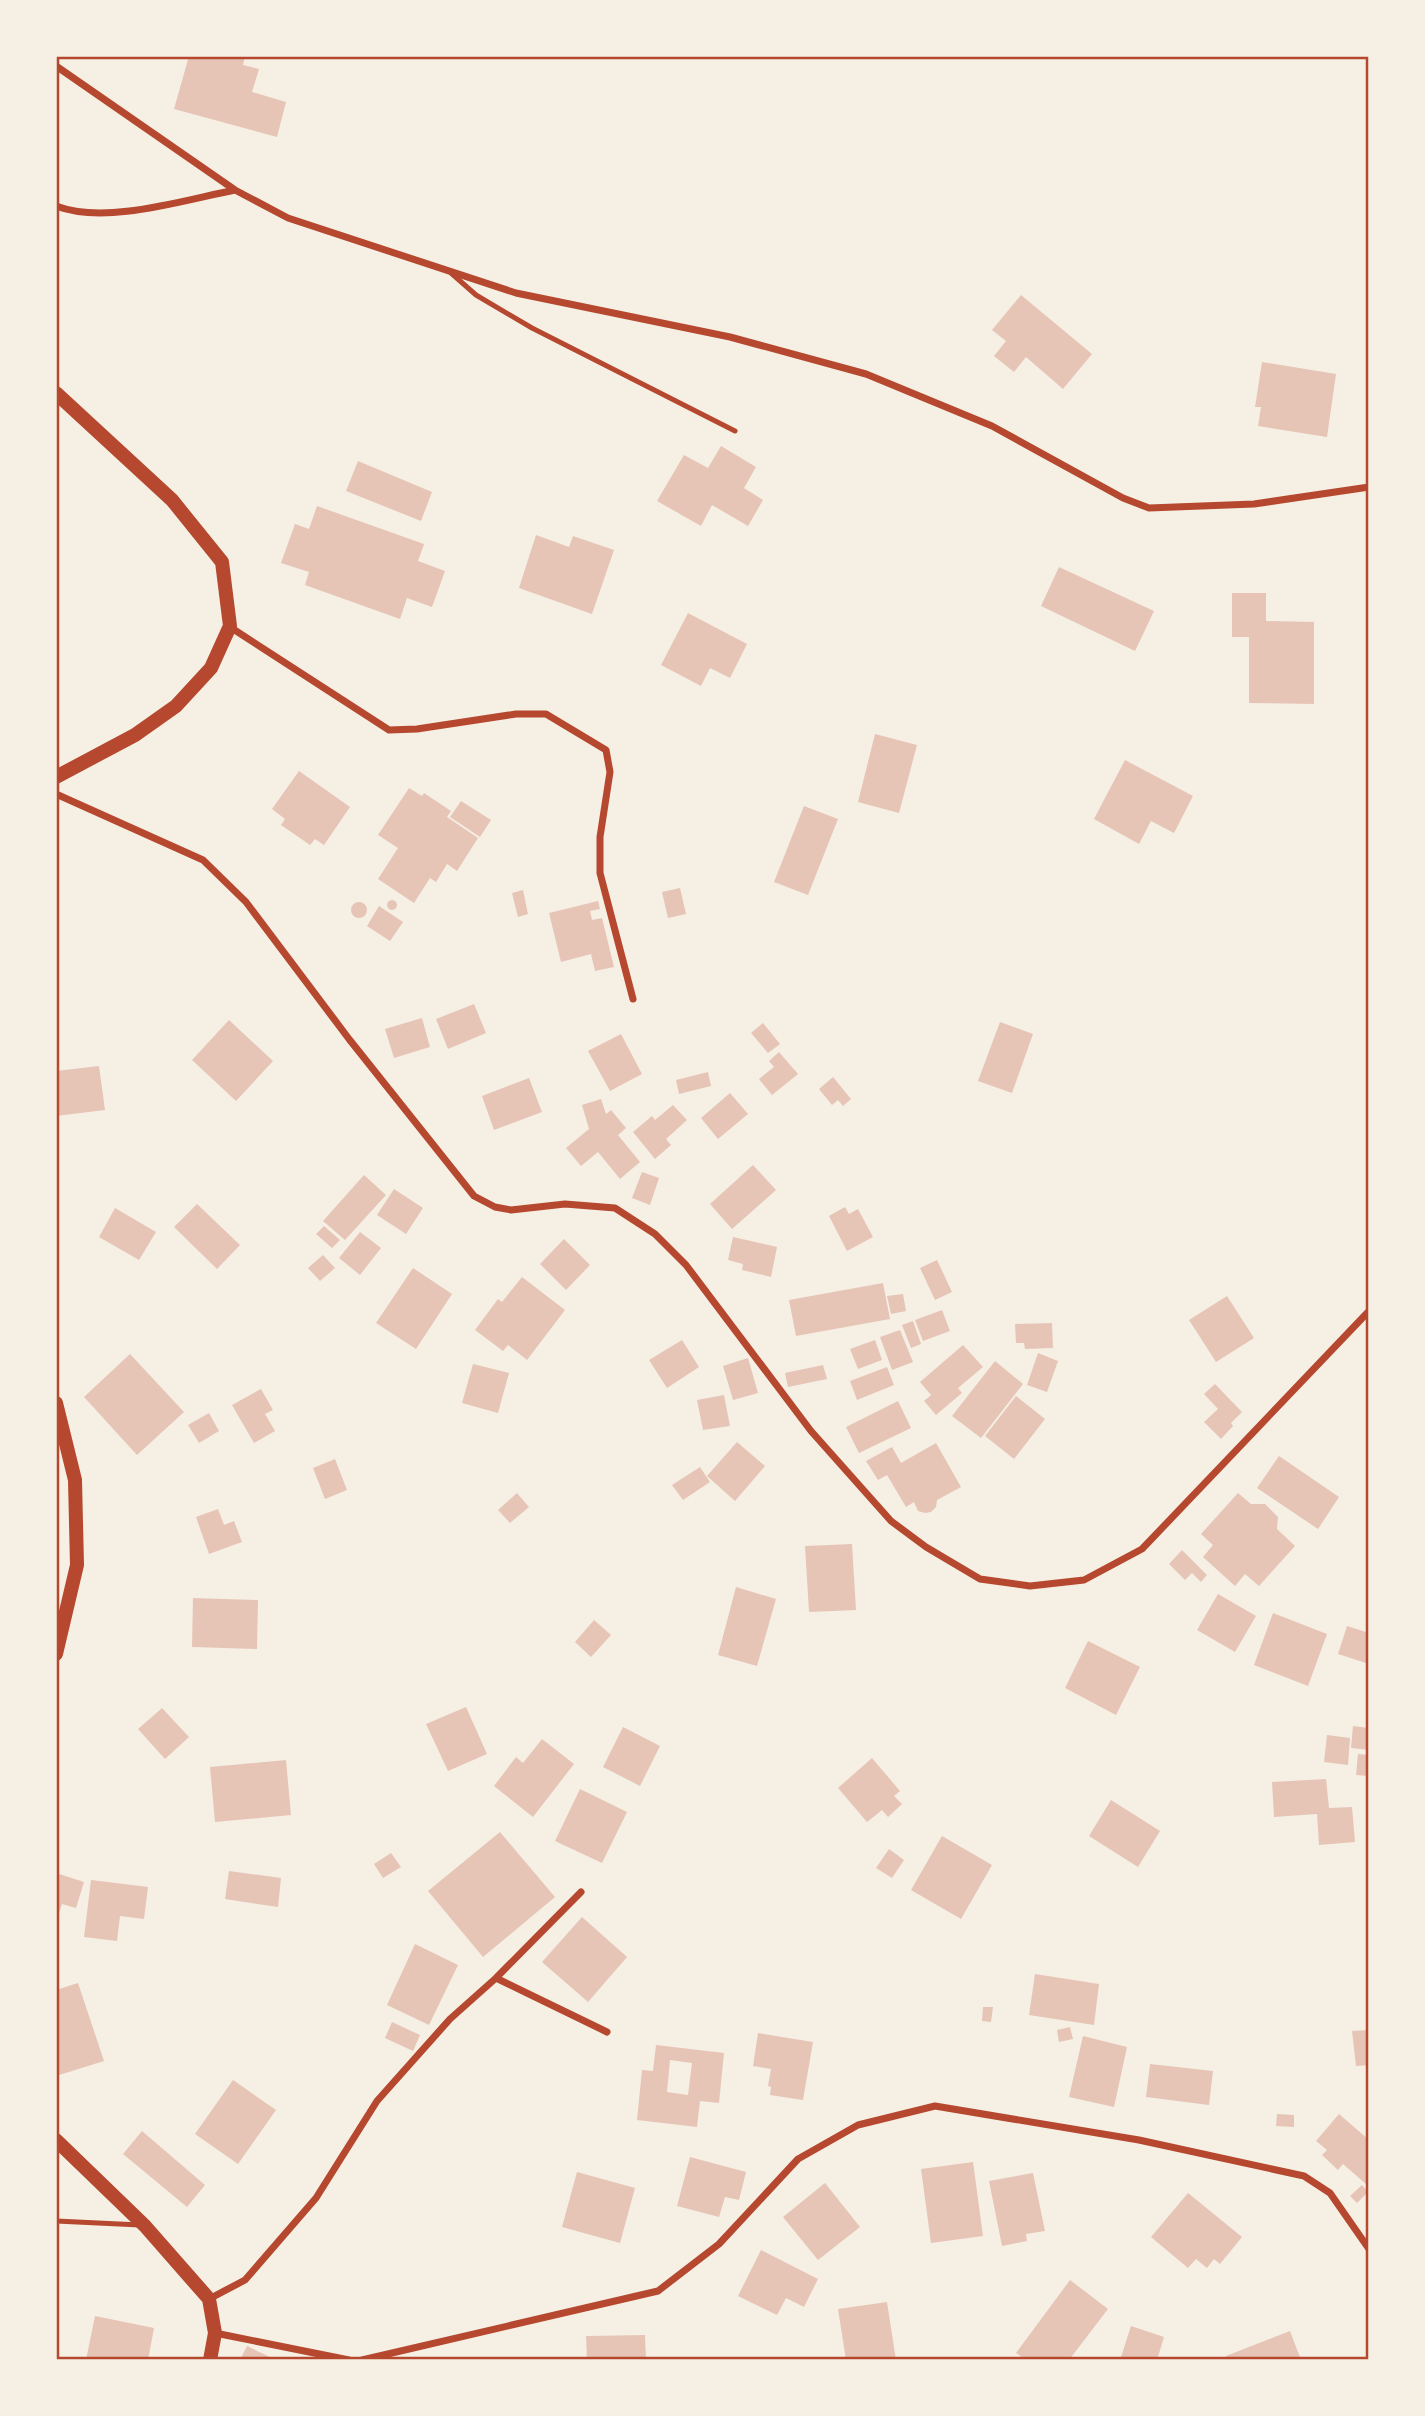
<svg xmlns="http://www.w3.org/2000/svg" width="1425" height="2416" font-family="'Alegreya Sans',sans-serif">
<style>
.building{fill:#e6c5b7;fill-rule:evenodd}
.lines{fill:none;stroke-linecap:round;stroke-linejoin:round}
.service{stroke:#b5482f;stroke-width:5}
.minor{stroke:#b5482f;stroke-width:7}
.secondary{stroke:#b5482f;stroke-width:14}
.neatline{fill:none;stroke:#b5482f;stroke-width:2.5}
</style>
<rect width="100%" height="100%" fill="#f6efe4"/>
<!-- building -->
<path class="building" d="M189 56H245L243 65 259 69 252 92 286 102 277 137 174 109Z
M1021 295 1092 354 1063 389 1026 357 1014 372 994 356 1006 341 992 330Z
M1262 362 1336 374 1327 437 1258 426 1261 407H1255Z
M721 446 756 467 744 488 763 500 748 526 712 505 701 526 657 501 684 455 708 468Z
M358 461 432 492 421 521 346 491Z
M317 506 424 544 418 561 445 571 432 607 407 598 400 619 305 585 309 572 281 563 295 524 309 529Z
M536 535 569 547 573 536 614 550 592 614 519 588Z
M1059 567 1154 611 1135 651 1041 606Z
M1232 593H1266V621L1314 622V704L1249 703V637H1232Z
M688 613 747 644 730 678 710 668 701 686 661 665Z
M875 734 917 745 899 813 858 802Z
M1125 760 1193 796 1174 833 1151 821 1139 844 1094 819Z
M299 771 350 807 324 845 315 839 310 845 281 825 285 819 272 809Z
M409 788 422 796 424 793 451 811 447 817 478 838 457 871 447 864 436 882 430 878 414 903 378 879 398 848 378 835Z
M461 801 491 820 480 837 450 817Z
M804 806 838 819 808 895 774 882Z
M680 888 686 914 668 918 662 892Z
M523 890 528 914 518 917 512 893Z
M387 905a5 5 0 1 1 10 0a5 5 0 1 1-10 0Z
M598 901 600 909 590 911 592 920 602 918 614 967 595 971 591 954 561 962 549 913Z
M351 910a8 8 0 1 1 16 0a8 8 0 1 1-16 0Z
M379 906 403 922 390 941 367 926Z
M474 1004 486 1033 448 1049 436 1019Z
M422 1018 430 1047 394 1058 385 1029Z
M229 1020 273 1061 236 1101 192 1060Z
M1000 1022 1033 1034 1012 1093 978 1081Z
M763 1023 780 1044 768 1053 751 1033Z
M621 1034 642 1074 610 1091 588 1051Z
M779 1052 798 1074 772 1095 759 1079 774 1067 769 1061Z
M99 1066 105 1110 56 1116V1071Z
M708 1072 711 1086 679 1094 676 1080Z
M833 1077 851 1099 843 1106 838 1100 832 1105 819 1089Z
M529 1078 542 1112 494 1130 482 1096Z
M730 1093 748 1114 718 1139 701 1118Z
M601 1099 606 1114 611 1110 626 1128 618 1135 640 1162 620 1179 598 1152 581 1166 566 1148 589 1129 582 1105Z
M673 1105 687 1120 666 1139 671 1145 655 1159 633 1132 652 1116 655 1120Z
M753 1165 776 1190 732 1229 710 1204Z
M642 1172 659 1178 650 1205 632 1198Z
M364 1175 386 1195 345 1240 323 1221Z
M394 1189 423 1208 406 1234 377 1215Z
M197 1204 240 1245 217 1269 174 1227Z
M845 1207 849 1214 858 1209 873 1237 847 1251 829 1216Z
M115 1208 156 1232 139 1260 99 1237Z
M324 1226 340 1240 332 1248 316 1234Z
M360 1232 381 1248 360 1275 339 1258Z
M733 1237 777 1247 771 1277 742 1270 743 1264 728 1260Z
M564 1239 590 1265 566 1290 540 1264Z
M323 1255 335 1268 320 1281 308 1268Z
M937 1260 952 1292 935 1300 920 1268Z
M413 1268 452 1294 416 1349 376 1323Z
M522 1277 565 1310 527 1360 508 1345 503 1351 475 1330 498 1299 502 1302Z
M883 1283 890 1319 796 1336 789 1300Z
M903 1294 906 1311 891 1314 887 1296Z
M1227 1296 1254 1338 1216 1362 1189 1320Z
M942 1310 950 1331 923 1341 915 1320Z
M913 1321 921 1344 911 1348 902 1325Z
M1052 1323 1053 1348 1025 1349 1024 1343H1016L1015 1324Z
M900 1330 913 1362 892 1370 880 1337Z
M682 1340 699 1367 667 1388 649 1360Z
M875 1340 882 1360 858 1369 850 1349Z
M963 1345 983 1367 958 1388 962 1393 936 1415 924 1401 931 1395 920 1382Z
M1038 1353 1058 1361 1047 1392 1027 1385Z
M130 1354 184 1412 137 1455 84 1397Z
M748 1358 758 1393 733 1400 723 1366Z
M995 1361 1023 1384 981 1438 952 1416Z
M473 1364 509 1373 498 1413 462 1403Z
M823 1365 827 1379 788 1387 785 1373Z
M887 1367 894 1385 857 1400 850 1381Z
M1215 1384 1242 1412 1231 1423 1233 1426 1221 1439 1204 1422 1218 1409 1204 1394Z
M261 1389 273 1410 265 1414 275 1431 254 1443 232 1405Z
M724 1395 730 1426 703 1430 697 1400Z
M1016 1396 1045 1419 1014 1459 985 1436Z
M898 1401 911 1428 859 1453 846 1427Z
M209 1413 219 1431 199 1443 188 1425Z
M737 1442 765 1466 735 1501 707 1476Z
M936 1443 961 1487 937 1500 936 1507 931 1512 925 1513 918 1511 914 1502 906 1507 887 1475 878 1480 866 1461 892 1447 901 1463Z
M1279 1456 1339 1497 1318 1529 1257 1488Z
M335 1459 347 1490 325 1499 313 1468Z
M700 1467 710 1482 683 1500 672 1485Z
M517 1493 529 1507 510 1523 498 1510Z
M1238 1493 1251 1504H1265L1278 1517 1277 1529 1295 1546 1259 1586 1245 1574 1235 1586 1203 1557 1213 1545 1201 1534Z
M218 1509 224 1525 234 1521 242 1542 209 1554 196 1517Z
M852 1544 856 1610 809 1612 805 1546Z
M1182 1550 1207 1575 1201 1582 1192 1573 1185 1580 1169 1564Z
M736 1587 776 1599 757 1666 718 1655Z
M1218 1594 1256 1616 1235 1652 1197 1630Z
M193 1598 258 1600 257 1649 192 1647Z
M1273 1613 1327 1634 1308 1686 1254 1665Z
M594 1620 611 1635 591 1657 575 1642Z
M1347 1626 1369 1633V1664L1338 1654Z
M1088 1641 1140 1667 1116 1715 1065 1688Z
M466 1707 487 1754 448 1771 426 1724Z
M162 1708 189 1737 165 1759 138 1729Z
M1353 1726 1369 1728V1750L1351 1748Z
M623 1727 660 1746 640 1786 603 1767Z
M1327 1735 1350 1738 1348 1765 1324 1762Z
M542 1739 574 1764 533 1817 494 1786 516 1757 523 1763Z
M1358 1754 1369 1755V1776L1356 1775Z
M872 1758 900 1791 894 1796 902 1804 888 1817 882 1810 867 1822 838 1788Z
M286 1760 291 1815 215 1822 210 1767Z
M1326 1779 1329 1808 1352 1807 1355 1842 1319 1845 1317 1814 1274 1817 1272 1782Z
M580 1789 627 1812 602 1863 555 1841Z
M1111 1800 1160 1831 1138 1867 1089 1836Z
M500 1832 555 1897 483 1957 428 1891Z
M942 1836 992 1865 961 1919 911 1890Z
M889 1849 904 1860 892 1878 876 1868Z
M391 1853 401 1867 383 1878 374 1864Z
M229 1871 281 1878 278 1907 225 1899Z
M56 1873 84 1882 76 1908 62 1904 57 1920Z
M91 1880 148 1887 144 1919 120 1916 117 1941 84 1937Z
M582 1917 627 1957 588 2002 542 1962Z
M415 1944 458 1965 429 2025 387 2005Z
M1035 1974 1099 1984 1094 2025 1029 2015Z
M78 1983 104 2061 56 2076V1990Z
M983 2007H993L991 2022 982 2021Z
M392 2022 420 2035 413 2051 385 2038Z
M1070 2027 1073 2039 1059 2042 1057 2030Z
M1369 2030V2065L1356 2066 1352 2031Z
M758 2033 813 2042 803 2100 770 2095 771 2087 768 2086 771 2069 753 2066Z
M1083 2036 1127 2047 1114 2107 1069 2097Z
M656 2045 724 2053 719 2103 700 2101 697 2127 637 2120 642 2070 653 2071ZM670 2060 692 2063 688 2095 667 2092Z
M1150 2064 1213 2071 1209 2105 1146 2097Z
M233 2080 276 2110 238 2164 195 2134Z
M1277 2114 1294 2115V2127L1276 2126Z
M1339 2114 1369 2140 1367 2185 1343 2164 1338 2170 1322 2155 1327 2150 1316 2141Z
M142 2131 205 2185 187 2207 123 2154Z
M690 2157 746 2172 739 2200 725 2197 719 2217 677 2206Z
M973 2162 983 2236 931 2243 921 2169Z
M577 2172 635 2188 620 2243 562 2227Z
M1033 2173 1045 2231 1026 2234 1027 2241 1002 2246 989 2181Z
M825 2183 860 2227 818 2260 783 2217Z
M1362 2185 1368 2192 1357 2203 1350 2196Z
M1188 2193 1242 2237 1220 2264 1214 2259 1207 2268 1196 2259 1188 2268 1151 2237Z
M761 2250 818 2279 804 2307 786 2298 777 2315 738 2296Z
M1070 2280 1108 2309 1069 2360H1026L1016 2353Z
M887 2302 896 2360H846L838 2309Z
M95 2316 154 2328 148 2360H86Z
M1131 2326 1164 2337 1157 2360H1120Z
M1290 2331 1301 2360H1227L1226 2356Z
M645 2335 646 2360H587L586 2336Z
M247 2346 276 2360H240Z"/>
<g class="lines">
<!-- service -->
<path class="service" d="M451 273 476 295 532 328 735 431
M56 2221 140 2225"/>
<!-- minor -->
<path class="minor" d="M56 66 235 190 288 218 516 293 730 337 866 374 992 426 1123 498 1149 508 1254 504 1369 487
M56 206C106 225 184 200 235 190
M230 627 389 730 417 729 516 714H546L606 750 610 772 600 837V873L633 999
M56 794 203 860 246 902 349 1039 474 1196 495 1207 511 1210 565 1204 615 1208 655 1234 686 1265 811 1431 891 1521 926 1547 980 1579 1030 1586 1084 1580 1142 1549 1369 1311
M496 1978 607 2032
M209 2299 245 2280 316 2198 377 2101 450 2019 496 1978 581 1892
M215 2333 349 2360
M362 2360 658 2291 719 2244 798 2159 858 2125 935 2106 1139 2140 1304 2176 1330 2193 1369 2249"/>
<!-- secondary -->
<path class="secondary" d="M56 393 172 500 222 562 230 626 211 668 176 706 135 735 56 777
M56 1403 75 1480 77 1565 56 1654
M56 2140 145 2226 209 2299 215 2333 210 2360"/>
</g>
<!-- border -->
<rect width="1425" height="2416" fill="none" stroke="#f6efe4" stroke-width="116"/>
<rect x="58" y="58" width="1309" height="2300" class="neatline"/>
</svg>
